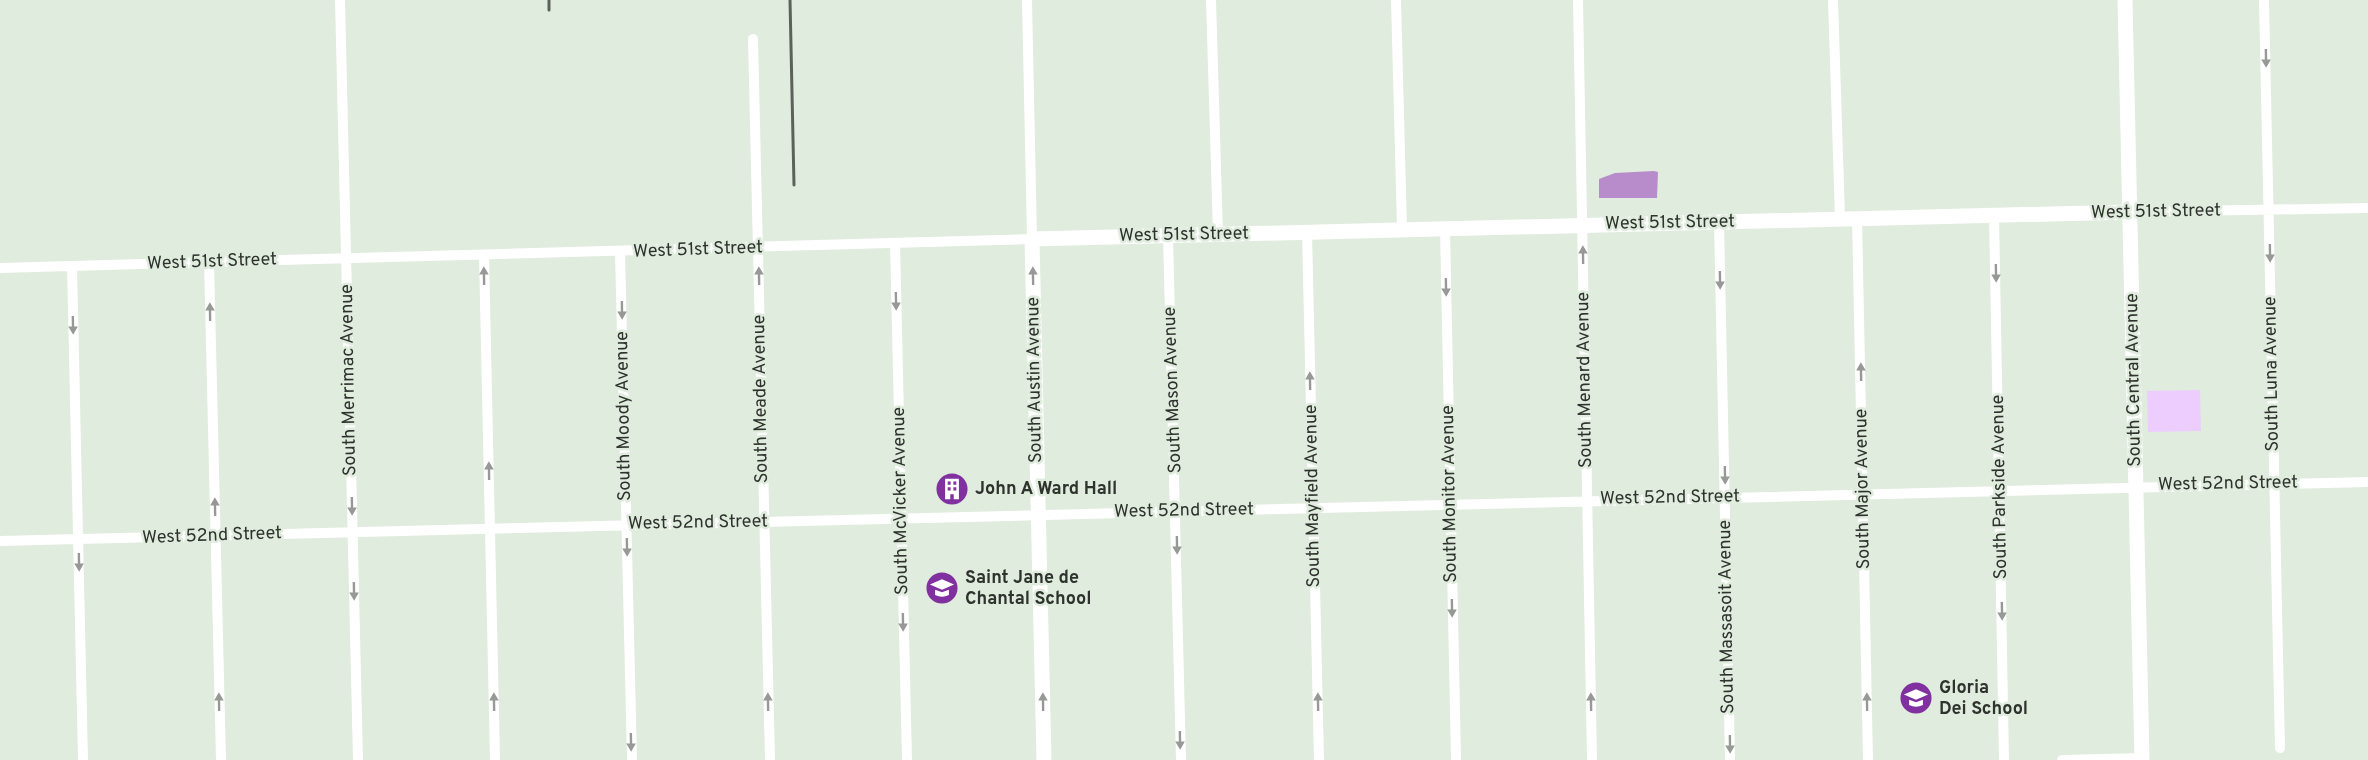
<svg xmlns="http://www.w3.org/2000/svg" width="2368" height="760" font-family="Overpass,sans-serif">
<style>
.green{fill:#edcdfd}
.water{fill:#b88ccb}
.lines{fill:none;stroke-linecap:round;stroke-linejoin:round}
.street{stroke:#fff;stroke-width:10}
.secondary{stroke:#fff;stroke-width:15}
.rail{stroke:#5b6259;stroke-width:3}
.oneway{fill:#969996}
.labels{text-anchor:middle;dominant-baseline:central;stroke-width:5;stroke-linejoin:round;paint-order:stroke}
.street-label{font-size:18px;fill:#2e332d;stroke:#e0ecdd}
.poi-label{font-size:18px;font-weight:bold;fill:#2e332d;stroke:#e0ecdd;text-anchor:start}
</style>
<rect width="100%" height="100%" fill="#e0ecdd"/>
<!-- green -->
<path class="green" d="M2200 390 2201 431 2148 432 2147 391Z"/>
<!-- water -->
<path class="water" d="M1654 171 1658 172 1657 198H1599V179L1615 173Z"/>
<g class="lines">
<!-- street -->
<path class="street" d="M340 0 358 760
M1211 0 1218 234
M1396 0 1402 229
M1578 0 1592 760
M1833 0 1840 218
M2264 0 2280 748
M753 39 770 760
M2130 212 2368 208
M1994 215 2004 760
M1857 218 1868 760
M1719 221 1730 760
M1445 228 1456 760
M1307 232 1319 760
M1168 235 1181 760
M895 243 907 760
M620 252 632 760
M484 255 495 760
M209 262 221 760
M72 266 83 760
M0 268 1032 239 1027 0
M0 541 2368 482
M2062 760 2142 758"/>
<!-- secondary -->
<path class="secondary" d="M2125 0 2142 760
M1044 760 1032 239 2130 212"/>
<!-- rail -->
<path class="rail" d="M549 0V10
M790 0 794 185"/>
</g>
<!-- one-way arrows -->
<defs><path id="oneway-solid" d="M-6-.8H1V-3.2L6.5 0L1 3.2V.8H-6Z" transform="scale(1.5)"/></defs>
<g class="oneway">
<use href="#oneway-solid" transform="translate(2266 58) rotate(89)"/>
<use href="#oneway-solid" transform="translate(2270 253) rotate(89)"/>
<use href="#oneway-solid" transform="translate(1583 255) rotate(-91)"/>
<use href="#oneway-solid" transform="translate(1996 273) rotate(89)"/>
<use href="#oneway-solid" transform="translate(484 276) rotate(-91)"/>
<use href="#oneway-solid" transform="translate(759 276) rotate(-91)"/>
<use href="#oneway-solid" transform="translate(1033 276) rotate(-91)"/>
<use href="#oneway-solid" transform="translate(1720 280) rotate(89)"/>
<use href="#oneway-solid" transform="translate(1446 287) rotate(89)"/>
<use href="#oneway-solid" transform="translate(896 301) rotate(89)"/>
<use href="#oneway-solid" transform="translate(622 310) rotate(89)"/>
<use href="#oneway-solid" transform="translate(210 312) rotate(-91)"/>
<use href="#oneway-solid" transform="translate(73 325) rotate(89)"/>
<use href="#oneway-solid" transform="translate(1861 372) rotate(-91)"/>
<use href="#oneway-solid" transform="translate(1310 381) rotate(-91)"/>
<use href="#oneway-solid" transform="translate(489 471) rotate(-91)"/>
<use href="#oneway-solid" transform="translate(1725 475) rotate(89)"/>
<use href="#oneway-solid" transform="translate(352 506) rotate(89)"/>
<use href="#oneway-solid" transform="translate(215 507) rotate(-91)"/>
<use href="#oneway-solid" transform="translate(1177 545) rotate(89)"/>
<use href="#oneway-solid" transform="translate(627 547) rotate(89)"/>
<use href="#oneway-solid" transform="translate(79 562) rotate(89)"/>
<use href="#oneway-solid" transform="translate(354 591) rotate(89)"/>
<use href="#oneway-solid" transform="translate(1452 608) rotate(89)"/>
<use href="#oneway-solid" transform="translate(2002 611) rotate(89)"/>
<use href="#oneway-solid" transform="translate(903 622) rotate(89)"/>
<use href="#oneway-solid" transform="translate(219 702) rotate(-91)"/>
<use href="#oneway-solid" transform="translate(494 702) rotate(-91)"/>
<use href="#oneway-solid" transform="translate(768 702) rotate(-91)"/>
<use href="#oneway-solid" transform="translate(1043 702) rotate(-91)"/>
<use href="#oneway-solid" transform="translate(1318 702) rotate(-91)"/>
<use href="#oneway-solid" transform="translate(1591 702) rotate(-91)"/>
<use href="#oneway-solid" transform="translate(1867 702) rotate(-91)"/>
<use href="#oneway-solid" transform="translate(1180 740) rotate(89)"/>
<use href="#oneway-solid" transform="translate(631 742) rotate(89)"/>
<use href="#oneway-solid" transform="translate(1730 744) rotate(89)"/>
</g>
<!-- icons -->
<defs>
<symbol id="building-disc" viewBox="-11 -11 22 22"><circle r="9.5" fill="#8130a0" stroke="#e0ecdd"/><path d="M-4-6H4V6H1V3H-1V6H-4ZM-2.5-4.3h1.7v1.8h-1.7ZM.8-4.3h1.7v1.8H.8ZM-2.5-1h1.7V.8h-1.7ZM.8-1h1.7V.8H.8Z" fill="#fff"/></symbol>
<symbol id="school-disc" viewBox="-11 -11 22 22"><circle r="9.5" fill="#8130a0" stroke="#e0ecdd"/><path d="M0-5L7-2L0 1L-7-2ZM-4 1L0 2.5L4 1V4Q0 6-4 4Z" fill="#fff"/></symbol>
</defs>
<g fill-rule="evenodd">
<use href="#building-disc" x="933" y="470" width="38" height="38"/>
<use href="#school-disc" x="923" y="569" width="38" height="38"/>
<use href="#school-disc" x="1897" y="679" width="38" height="38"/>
</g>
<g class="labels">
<!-- street labels -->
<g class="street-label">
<text transform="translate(2156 212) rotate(-1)">West 51st Street</text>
<text transform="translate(1670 223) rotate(-1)">West 51st Street</text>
<text transform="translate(1184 235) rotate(-1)">West 51st Street</text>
<text transform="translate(698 250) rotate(-2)">West 51st Street</text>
<text transform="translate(212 262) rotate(-2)">West 51st Street</text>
<text transform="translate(2272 374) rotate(-91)">South Luna Avenue</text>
<text transform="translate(349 380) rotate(-91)">South Merrimac Avenue</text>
<text transform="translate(1035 380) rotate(-91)">South Austin Avenue</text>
<text transform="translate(1585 380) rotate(-91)">South Menard Avenue</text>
<text transform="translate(2134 380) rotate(-91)">South Central Avenue</text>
<text transform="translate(1173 390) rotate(-92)">South Mason Avenue</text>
<text transform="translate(761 399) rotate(-91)">South Meade Avenue</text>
<text transform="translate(624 416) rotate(-91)">South Moody Avenue</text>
<text transform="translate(2228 484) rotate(-1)">West 52nd Street</text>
<text transform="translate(2000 487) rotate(-91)">South Parkside Avenue</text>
<text transform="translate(1863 489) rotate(-91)">South Major Avenue</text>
<text transform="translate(1450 494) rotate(-91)">South Monitor Avenue</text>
<text transform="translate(1313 496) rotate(-91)">South Mayfield Avenue</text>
<text transform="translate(1670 498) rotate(-1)">West 52nd Street</text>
<text transform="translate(901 501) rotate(-91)">South McVicker Avenue</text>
<text transform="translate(1184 511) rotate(-1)">West 52nd Street</text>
<text transform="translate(698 523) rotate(-1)">West 52nd Street</text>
<text transform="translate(212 536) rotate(-2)">West 52nd Street</text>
<text transform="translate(1727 617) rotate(-91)">South Massasoit Avenue</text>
</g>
<!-- poi labels -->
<g class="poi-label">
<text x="975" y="489">John A Ward Hall</text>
<text x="965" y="578">Saint Jane de<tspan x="965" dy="21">Chantal School</tspan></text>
<text x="1939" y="688">Gloria<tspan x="1939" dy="21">Dei School</tspan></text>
</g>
</g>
</svg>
